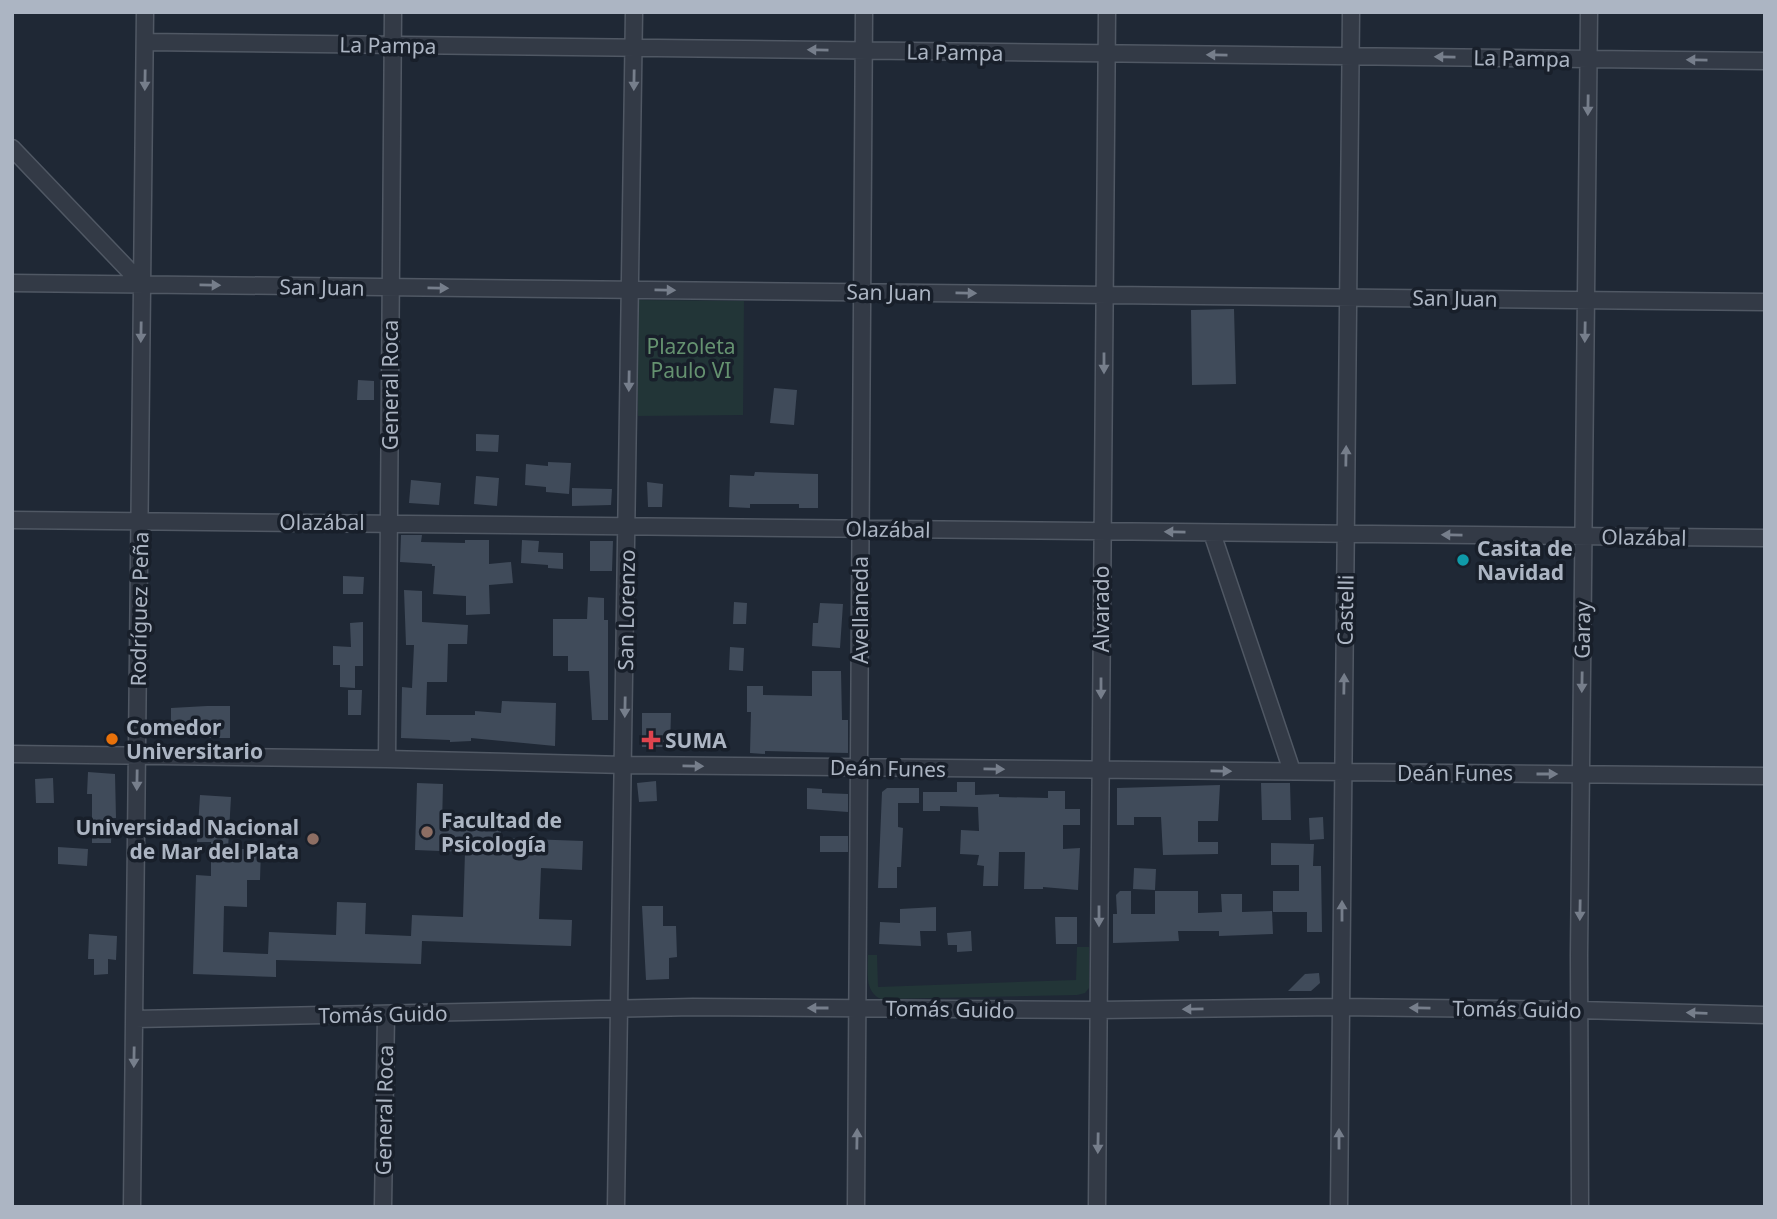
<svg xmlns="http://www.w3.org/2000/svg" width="1777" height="1219" font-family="'Noto Sans',sans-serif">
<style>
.green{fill:#223537}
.building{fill:#404b5a}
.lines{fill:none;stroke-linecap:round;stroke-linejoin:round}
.minor-casing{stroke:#505864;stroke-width:19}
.minor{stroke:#333a46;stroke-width:16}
.oneway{fill:#767e8b}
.culture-dot{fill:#0f9aa8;stroke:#181f2a;stroke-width:2.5}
.food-dot{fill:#e8710a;stroke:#181f2a;stroke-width:2.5}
.health-dot{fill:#e0444e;stroke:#181f2a;stroke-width:2.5}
.education-dot{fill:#8d6e63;stroke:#181f2a;stroke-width:2.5}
.labels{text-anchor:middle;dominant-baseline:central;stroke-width:7;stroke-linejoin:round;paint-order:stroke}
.street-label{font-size:21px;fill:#acb5c3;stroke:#181f2a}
.park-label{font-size:21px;fill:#659270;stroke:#181f2a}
.poi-label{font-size:21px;font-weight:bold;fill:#acb5c3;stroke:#181f2a;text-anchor:start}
</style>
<rect width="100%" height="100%" fill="#1f2835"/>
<!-- green -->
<path class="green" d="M638 300 744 301 743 415 638 416Z
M1077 947H1089V988L1085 993 1077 995 881 999C864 992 868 971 868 955H877L878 987 1076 980Z"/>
<!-- building -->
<path class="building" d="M1234 309 1236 384 1192 385 1191 310Z
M358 380 374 381V400H357Z
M774 388 797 390 794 425 770 423Z
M476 434 499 435 498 452 476 451Z
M548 462 571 463 569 494 546 492V487L525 485 526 464 548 466Z
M755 472 818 474V508H799V504H750V508L729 507 730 475 754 476Z
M476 476 499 478 497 506 474 504Z
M411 480 441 483 439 505 409 503Z
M647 482 663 484 662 507H648Z
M572 488 612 489 611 505 572 506Z
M401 535H422L421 542 465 543V540H489V564L511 562 513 583 489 585 490 614 466 615V596L433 594 435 566H432V564L400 562Z
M522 540 539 541 538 552 563 553V569L548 568V565L521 563Z
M590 541H613L612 571H590Z
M343 576 364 577 363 594H343Z
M404 590 422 591V622L468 625 467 644H448L447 682H427L426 715H475V711L501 713 502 701 556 703 555 746 471 738V741L450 742V740L401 738 402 687 412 688 414 645H406Z
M588 597 604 598V620H608V720H592L589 671H568V656H553V619H587Z
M734 602 747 603 746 624H733Z
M820 603 843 604 840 648 812 646 813 623H818Z
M363 622V666H355V688L340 687V665H333V646L351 647 350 623Z
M730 647 744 648 743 671 729 670Z
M812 671H841L842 720H848V753L765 751V754L750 753 751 712H747V686H763V695L812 696Z
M348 690H362L361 715H348Z
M207 706H230V738H207V729L171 728V708Z
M642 713H671L670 747H642Z
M88 772 115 774 116 818H112L111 843H92V794H87Z
M53 778 54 803H36L35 779Z
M656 781 657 801 639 802 637 783Z
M957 782H975V795L999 794V797L1048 798V791H1065V809H1080V825H1063V849L1080 848 1078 890 1043 887V889H1024L1025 852H999L998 886H983L984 866 977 865 979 855 960 854 961 830 979 831 978 807 940 806V811H923V792H957Z
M417 783 443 784 442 825 501 829V838L583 841 582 870 541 868 539 919 572 920 571 946 422 941 421 964 276 960V977L193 974 196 875 211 876V842H197L200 795 231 797 228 849H261L260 880H247V907L224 906 223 952 268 954 269 932 336 935 337 902 366 903 365 934 411 936 412 915 463 917 465 852 415 850Z
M1261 783H1290L1291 820H1262Z
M1220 785 1218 821H1198V842H1218V854L1163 855 1161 817H1134V825H1117V788Z
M807 788 822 789V793L848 794V812L807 809Z
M887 788H919V803H898V827L903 828 901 867H897V888H878L882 792Z
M1323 817 1324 839 1310 840 1309 818Z
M820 836H848V852H820Z
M1271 843 1314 844 1313 866H1321L1322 932H1307V912H1273V891H1299V865H1271Z
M58 847 88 849 87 866 58 864Z
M1134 868 1156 869 1155 890 1133 889Z
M1120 891H1131V914H1155V891H1198V913L1222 912 1221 894H1242V912L1272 911 1273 934 1219 936V931H1178L1179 941 1113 943V914H1117L1116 895Z
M642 906H663V926H676L677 957 669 958V979L646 980Z
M936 907V931H920L921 946 879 944 880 922 900 923V909Z
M1055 917H1077V944H1056Z
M971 931 972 951 957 952V945H948L947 933Z
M89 934 117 936 116 960 108 959V974L94 975V959H88Z
M1319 973 1320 983 1311 991H1288L1305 974Z"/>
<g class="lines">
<defs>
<path id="minor" d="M145 42 1765 61
M12 148 142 284
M12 283 1765 302
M12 520 1765 538
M1212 533 1292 771
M12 754 387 759 625 765 1765 776
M387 759 393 12
M135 1019 693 1007 1099 1010 1340 1007 1579 1010 1765 1015
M132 1207 145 12
M383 1207 386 1014
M616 1207 634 12
M856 1207 864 12
M1097 1207 1107 12
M1339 1207 1351 12
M1580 1207 1579 955 1589 12"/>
</defs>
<!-- minor casing -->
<use href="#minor" class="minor-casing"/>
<!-- minor -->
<use href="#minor" class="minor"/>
</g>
<!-- one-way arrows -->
<defs><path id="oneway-solid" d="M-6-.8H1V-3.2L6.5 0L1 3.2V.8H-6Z" transform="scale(1.75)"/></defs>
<g class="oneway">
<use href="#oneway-solid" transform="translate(818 50) rotate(-179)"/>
<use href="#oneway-solid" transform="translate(1217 55) rotate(-179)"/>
<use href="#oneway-solid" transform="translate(1445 57) rotate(-179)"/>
<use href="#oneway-solid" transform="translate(1697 60) rotate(-179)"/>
<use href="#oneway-solid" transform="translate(145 80) rotate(91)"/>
<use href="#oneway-solid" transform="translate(634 80) rotate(91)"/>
<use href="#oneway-solid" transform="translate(1588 105) rotate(91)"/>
<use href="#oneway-solid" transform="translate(210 285) rotate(1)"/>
<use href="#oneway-solid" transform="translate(438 288) rotate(1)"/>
<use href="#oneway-solid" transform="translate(665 290) rotate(1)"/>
<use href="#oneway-solid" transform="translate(966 293) rotate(1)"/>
<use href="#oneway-solid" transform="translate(141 332) rotate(91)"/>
<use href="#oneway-solid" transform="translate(1585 332) rotate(91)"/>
<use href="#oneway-solid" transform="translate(1104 363) rotate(90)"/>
<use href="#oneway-solid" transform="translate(629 381) rotate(91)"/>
<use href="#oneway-solid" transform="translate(1346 456) rotate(-89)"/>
<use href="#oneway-solid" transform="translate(1175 532) rotate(-179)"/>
<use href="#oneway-solid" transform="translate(1452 535) rotate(-179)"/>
<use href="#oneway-solid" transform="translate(1582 682) rotate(91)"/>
<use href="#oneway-solid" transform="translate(1344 684) rotate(-89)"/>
<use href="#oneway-solid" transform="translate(1101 688) rotate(90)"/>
<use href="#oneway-solid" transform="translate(625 707) rotate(91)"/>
<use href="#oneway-solid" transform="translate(693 766) rotate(1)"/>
<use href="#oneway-solid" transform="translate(994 769) rotate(1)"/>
<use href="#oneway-solid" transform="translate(1221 771) rotate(1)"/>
<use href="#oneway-solid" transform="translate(1547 774)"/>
<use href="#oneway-solid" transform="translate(137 780) rotate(91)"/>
<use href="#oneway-solid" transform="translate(1580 910) rotate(91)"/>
<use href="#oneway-solid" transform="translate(1342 911) rotate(-90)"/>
<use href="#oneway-solid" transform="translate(1099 916) rotate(90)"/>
<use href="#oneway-solid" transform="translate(818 1008) rotate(-180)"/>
<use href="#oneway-solid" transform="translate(1420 1008) rotate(-179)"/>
<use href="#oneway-solid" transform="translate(1193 1009) rotate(179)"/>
<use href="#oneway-solid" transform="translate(1697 1013) rotate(-178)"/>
<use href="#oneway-solid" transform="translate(134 1057) rotate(91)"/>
<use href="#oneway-solid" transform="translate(857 1139) rotate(-89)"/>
<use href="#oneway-solid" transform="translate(1339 1139) rotate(-90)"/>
<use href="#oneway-solid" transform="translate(1098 1143) rotate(91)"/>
</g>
<!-- markers -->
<circle class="culture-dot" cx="1463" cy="560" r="7"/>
<circle class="food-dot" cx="112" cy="739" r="7"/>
<path class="health-dot" d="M647.5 729.5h7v7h7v7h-7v7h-7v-7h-7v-7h7z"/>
<g class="education-dot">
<circle cx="427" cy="832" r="7"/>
<circle cx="313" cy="839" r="7"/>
</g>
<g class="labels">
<!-- street labels -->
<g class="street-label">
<text transform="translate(388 45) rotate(1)">La Pampa</text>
<text transform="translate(955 52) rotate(1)">La Pampa</text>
<text transform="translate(1522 58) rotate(1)">La Pampa</text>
<text transform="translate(322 287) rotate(1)">San Juan</text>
<text transform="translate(889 292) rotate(1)">San Juan</text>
<text transform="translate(1455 298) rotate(1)">San Juan</text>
<text transform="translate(390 385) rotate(-90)">General Roca</text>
<text x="322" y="522">Olazábal</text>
<text transform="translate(888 529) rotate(1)">Olazábal</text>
<text transform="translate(1644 537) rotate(1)">Olazábal</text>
<text transform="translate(139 609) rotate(-89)">Rodríguez Peña</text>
<text transform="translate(1101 609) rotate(-90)">Alvarado</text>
<text transform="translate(626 610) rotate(-89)">San Lorenzo</text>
<text transform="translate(860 610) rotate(-90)">Avellaneda</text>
<text transform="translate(1345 610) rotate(-89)">Castelli</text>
<text transform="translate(1582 630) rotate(-89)">Garay</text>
<text transform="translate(888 768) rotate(1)">Deán Funes</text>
<text x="1455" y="773">Deán Funes</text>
<text transform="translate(950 1009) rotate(1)">Tomás Guido</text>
<text transform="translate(1517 1009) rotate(1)">Tomás Guido</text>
<text transform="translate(383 1014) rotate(-1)">Tomás Guido</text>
<text transform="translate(384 1110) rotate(-89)">General Roca</text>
</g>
<!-- park labels -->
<g class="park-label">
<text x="691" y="346">Plazoleta<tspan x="691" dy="24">Paulo VI</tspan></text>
</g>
<!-- poi labels -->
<g class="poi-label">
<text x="1477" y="548">Casita de<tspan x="1477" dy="24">Navidad</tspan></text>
<text x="126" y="727">Comedor<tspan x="126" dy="24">Universitario</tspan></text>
<text x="665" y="740">SUMA</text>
<text x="441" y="820">Facultad de<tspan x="441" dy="24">Psicología</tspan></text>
<text x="299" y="827" text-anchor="end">Universidad Nacional<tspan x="299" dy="24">de Mar del Plata</tspan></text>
</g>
</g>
<!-- border -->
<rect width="1777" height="1219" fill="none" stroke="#acb5c3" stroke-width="28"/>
</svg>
